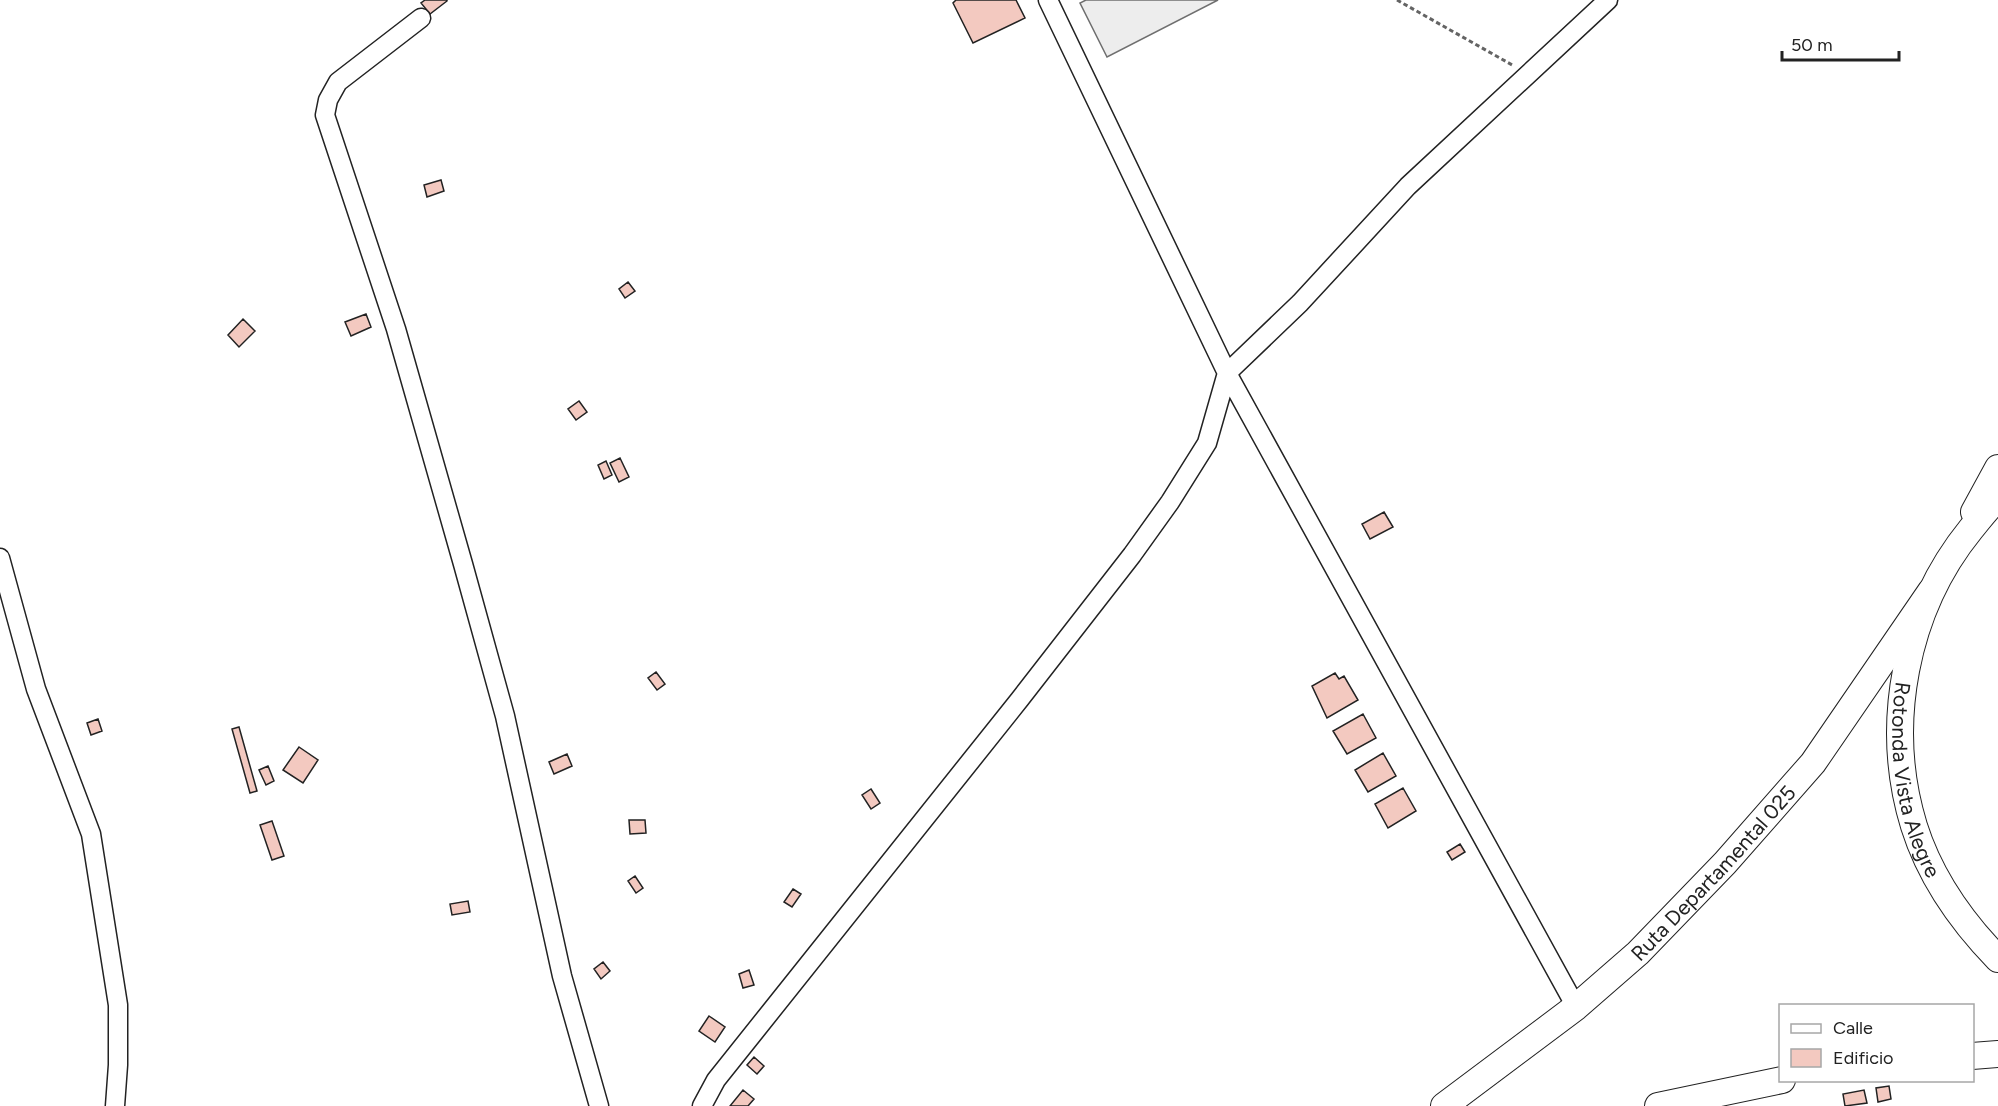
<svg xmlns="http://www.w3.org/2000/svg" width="1998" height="1106" font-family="Figtree,sans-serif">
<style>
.parking{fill:#ededed;stroke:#6f6f6f;stroke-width:1.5}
.building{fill:#f3c9c0;stroke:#222;stroke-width:1.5}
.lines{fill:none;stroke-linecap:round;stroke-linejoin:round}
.minor-casing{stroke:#222;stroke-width:21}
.highway-casing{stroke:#222;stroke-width:28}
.path{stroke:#646464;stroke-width:3;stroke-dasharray:4.5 3;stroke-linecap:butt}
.minor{stroke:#fff;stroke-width:18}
.highway{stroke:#fff;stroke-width:26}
.labels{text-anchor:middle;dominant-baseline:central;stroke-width:4.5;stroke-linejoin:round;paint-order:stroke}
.street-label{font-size:21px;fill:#222;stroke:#fff}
</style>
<rect width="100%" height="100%" fill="#fff"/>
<!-- parking -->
<path class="parking" d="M1086 0H1218L1107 57 1080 3Z"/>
<!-- building -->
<path class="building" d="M425 0H447V1L430 14 421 3Z
M956 0H1016L1025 18 973 43 953 3Z
M441 180 444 191 427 197 424 185Z
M628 282 635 291 625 298 619 289Z
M366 314 371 327 351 336 345 322Z
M243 319 255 331 239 347 228 335Z
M579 401 587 412 576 420 568 409Z
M620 458 629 477 619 482 610 463Z
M606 461 612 475 604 479 598 465Z
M1384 512 1393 527 1370 539 1362 524Z
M656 672 665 684 657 690 648 678Z
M1335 673 1339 679 1344 676 1358 700 1327 718 1312 686Z
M1363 714 1376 738 1347 754 1333 731Z
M98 719 102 731 91 735 87 723Z
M239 727 257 791 250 793 232 729Z
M299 747 318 760 303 783 283 770Z
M1383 753 1396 776 1368 792 1355 770Z
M567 754 572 766 554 774 549 762Z
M268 766 274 781 266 785 259 770Z
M1403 788 1416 811 1388 828 1375 804Z
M871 789 880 803 871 809 862 795Z
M629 820H645L646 833 630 834Z
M272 821 284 856 272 860 260 825Z
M1460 844 1465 852 1452 860 1447 852Z
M635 876 643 888 636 893 628 881Z
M793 889 801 894 792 907 784 902Z
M468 901 470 912 452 915 450 904Z
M603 962 610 971 601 979 594 969Z
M749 970 754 985 743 988 739 974Z
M709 1016 725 1027 715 1042 699 1031Z
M754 1057 764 1066 757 1074 747 1065Z
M1889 1086 1891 1099 1878 1102 1876 1088Z
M743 1090 754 1099 748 1106H730Z
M1864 1090 1867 1103 1845 1106 1843 1094Z"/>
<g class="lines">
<defs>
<path id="minor" d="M1048 0 1227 373 1576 1007
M421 18 338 82 328 100 325 115 396 329 463 564 505 716 562 976 599 1106
M0 558 36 689 91 834 118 1005V1065L115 1106
M702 1106 716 1080 1020 699 1132 555 1170 502 1207 443 1227 373 1300 303 1408 186 1608 0"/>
<g id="highway">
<path id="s1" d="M1998 498C1988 507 1980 518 1971 529 1905 610 1883 725 1914 826 1930 877 1961 921 1998 959"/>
<path d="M1974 512 1998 468"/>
<path d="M1972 1056 1998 1054"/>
<path id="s2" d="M1444 1106 1576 1007 1638 953 1725 863 1813 763 1931 591"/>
<path d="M1658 1106 1782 1080"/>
</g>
</defs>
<!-- minor casing -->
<use href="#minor" class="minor-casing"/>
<!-- highway casing -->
<use href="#highway" class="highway-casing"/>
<!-- path -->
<path class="path" d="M1397 0 1514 66"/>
<!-- minor -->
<use href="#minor" class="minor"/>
<!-- highway -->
<use href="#highway" class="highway"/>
</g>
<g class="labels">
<!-- street labels -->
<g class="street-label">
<text stroke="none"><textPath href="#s1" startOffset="310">Rotonda Vista Alegre</textPath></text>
<text stroke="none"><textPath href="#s2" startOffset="357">Ruta Departamental 025</textPath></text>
</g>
</g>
<!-- legend -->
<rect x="1779" y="1004" width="195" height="78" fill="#ffffff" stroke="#a7a7a7" stroke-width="1.5"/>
<rect x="1791" y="1024" width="30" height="9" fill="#ffffff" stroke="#a7a7a7" stroke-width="1.5"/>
<text x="1833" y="1034" font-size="18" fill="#222222">Calle</text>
<rect x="1791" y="1049" width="30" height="18" fill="#f3c9c0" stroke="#a7a7a7" stroke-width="1.5"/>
<text x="1833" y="1064" font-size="18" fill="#222222">Edificio</text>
<!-- scale -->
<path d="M1782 51v9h117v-9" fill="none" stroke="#222222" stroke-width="3"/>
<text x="1791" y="51" font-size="18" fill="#222222" stroke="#ffffff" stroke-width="4.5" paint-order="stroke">50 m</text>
</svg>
